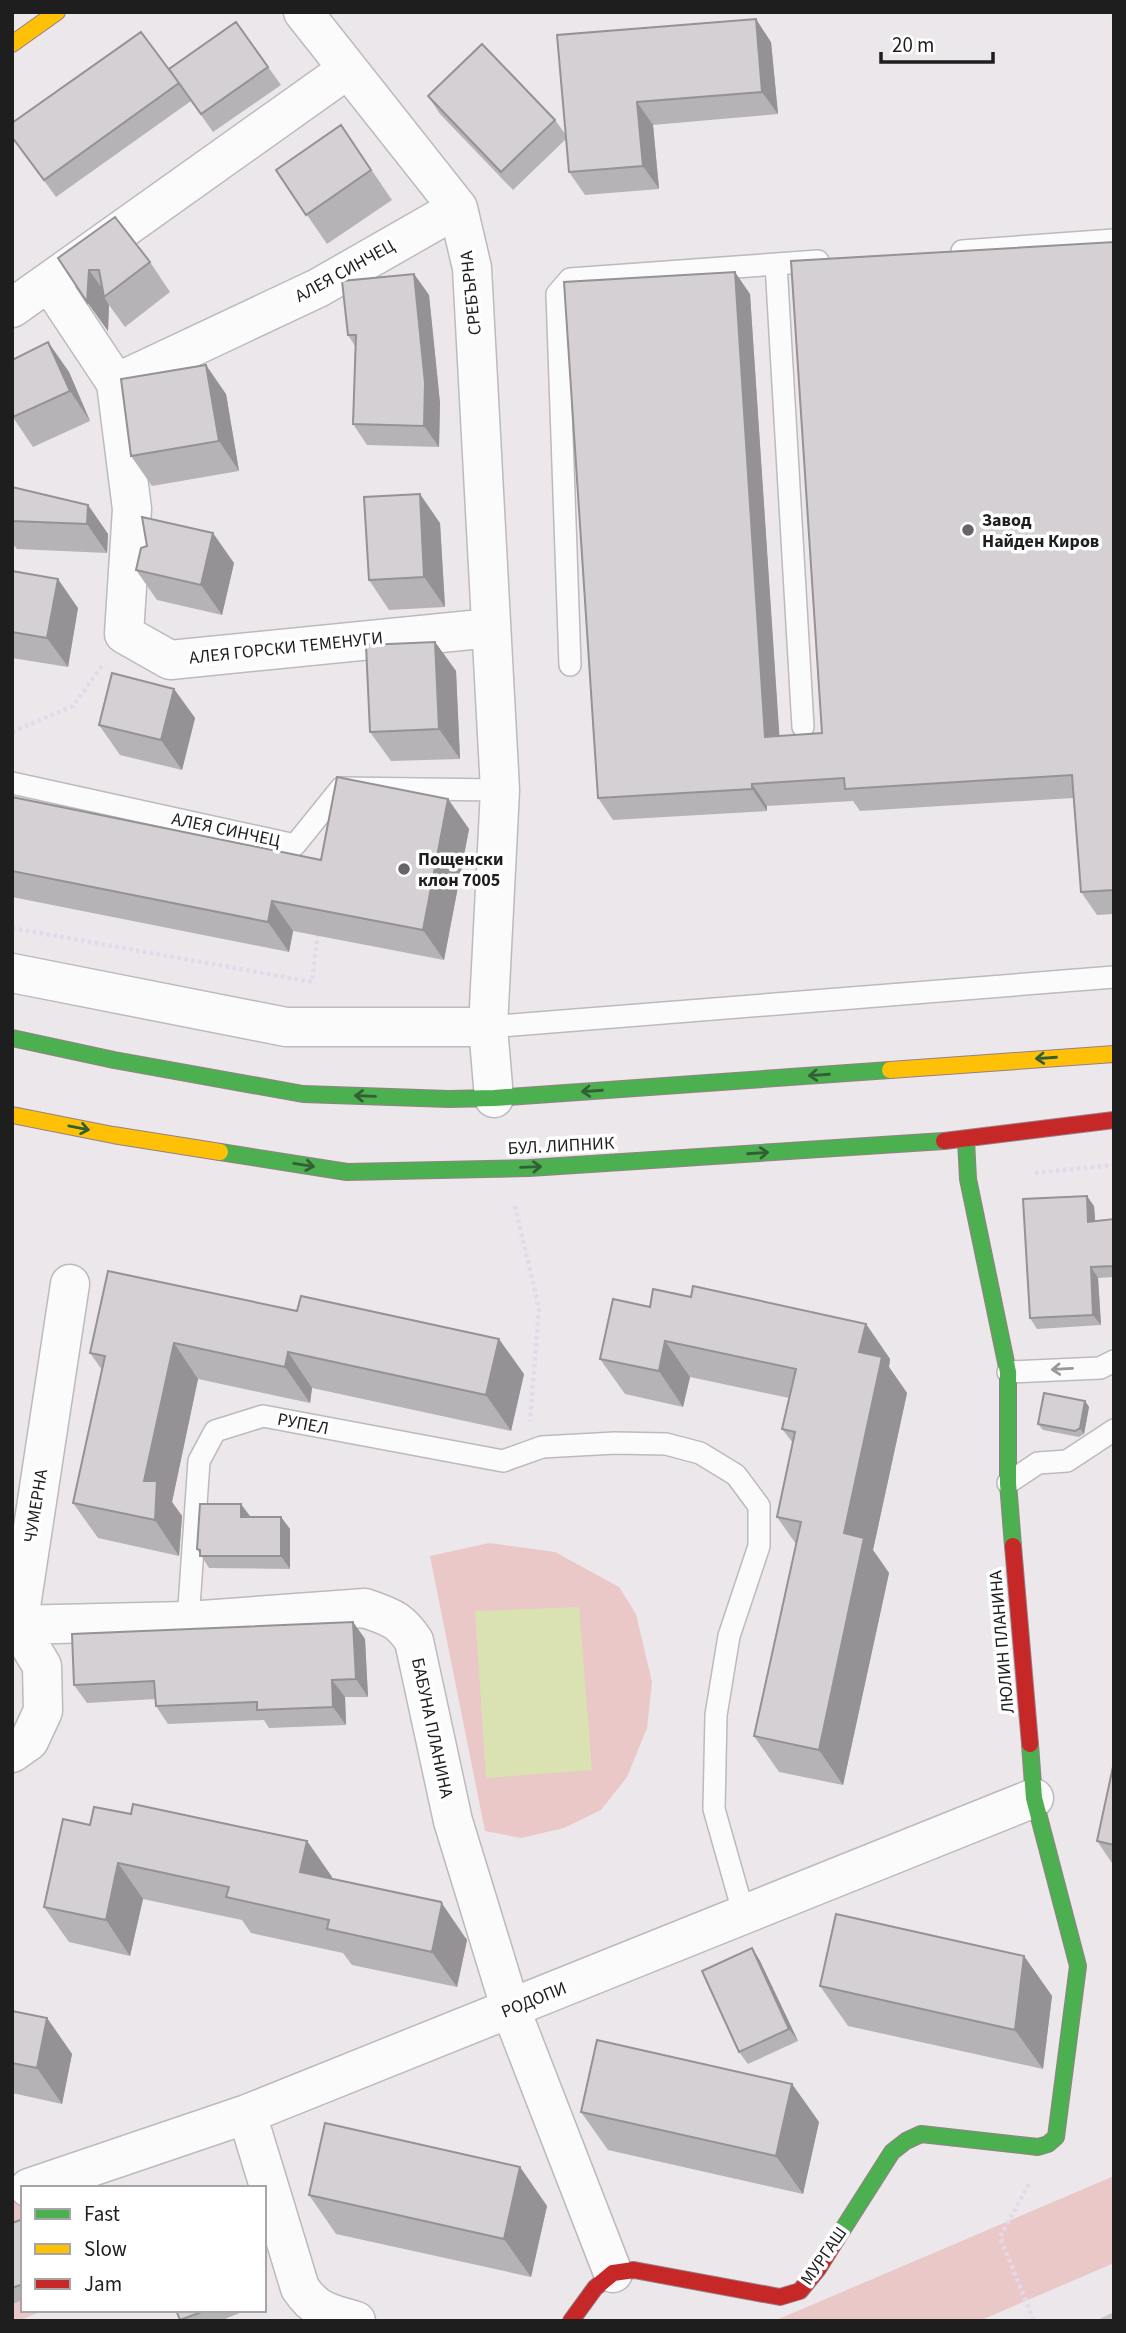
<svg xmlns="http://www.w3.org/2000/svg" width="1126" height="2333" font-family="'Source Sans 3',sans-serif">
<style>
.grass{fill:#eac8c7}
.pitch{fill:#dae2b2}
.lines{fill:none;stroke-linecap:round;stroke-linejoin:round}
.lane-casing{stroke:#bcbabc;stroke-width:24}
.street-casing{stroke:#bcbabc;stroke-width:41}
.fast-casing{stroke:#967f87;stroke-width:18}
.slow-casing{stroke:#967f87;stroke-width:18}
.jam-casing{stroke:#967f87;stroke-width:18}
.path{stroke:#e4d9ea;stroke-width:4.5;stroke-dasharray:3.5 3.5;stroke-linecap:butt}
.lane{stroke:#fcfbfc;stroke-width:21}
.street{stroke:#fcfbfc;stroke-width:38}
.fast{stroke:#4caf50;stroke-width:16}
.slow{stroke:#ffc107;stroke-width:16}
.jam{stroke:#c62828;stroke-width:16}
.rail{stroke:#cac9ca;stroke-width:5;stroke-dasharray:14 14;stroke-linecap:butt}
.wall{fill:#b6b3b6}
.shaded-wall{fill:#949294}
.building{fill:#d4d0d4;stroke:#949294;stroke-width:2}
.oneway{stroke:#335f34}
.oneway2{stroke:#989898}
.poi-dot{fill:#666466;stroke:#fff;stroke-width:2.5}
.labels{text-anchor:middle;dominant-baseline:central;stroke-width:7;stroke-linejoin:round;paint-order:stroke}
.street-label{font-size:18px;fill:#1e1e1e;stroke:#fff}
.poi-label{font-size:18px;font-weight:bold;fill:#1e1e1e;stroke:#fff;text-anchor:start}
</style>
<rect width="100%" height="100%" fill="#ece7eb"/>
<!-- grass -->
<path class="grass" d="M489 1543 555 1552 619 1587 636 1614 652 1682 647 1728 627 1777 601 1810 564 1828 521 1838 485 1831 430 1556Z
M1114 2176V2263L979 2321H774Z
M23 2190V2310H44L19 2321H12V2194Z"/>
<!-- pitch -->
<path class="pitch" d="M579 1607 592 1770 486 1778 475 1611Z"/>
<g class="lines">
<defs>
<path id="lane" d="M962 251 1114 240
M776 264 803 727
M570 665 557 294 570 279 818 261
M12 783 295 845 341 788 500 790
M488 1027 1114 977
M1008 1372 1100 1368 1114 1361
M1008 1483 1038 1463 1067 1461 1114 1430
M188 1621 199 1461 215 1431 263 1416 503 1461 542 1447 615 1443 666 1444 700 1453 736 1475 759 1506V1546L729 1636 716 1715 714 1809 744 1915"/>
<path id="street" d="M303 12 458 208 472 268 500 790 488 1027 494 1098
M49 282 116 383 132 509 124 634 170 660 491 628
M12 308 348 69
M116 383 318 288 458 208
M12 973 286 1027H488
M12 1625 188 1621 365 1608C389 1617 399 1618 414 1641L453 1821 511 2010 613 2273
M12 1753 29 1741 43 1711 42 1666 18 1626 70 1284
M247 2114 300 2288C316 2312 330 2313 356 2321
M29 2188 247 2114 1034 1798"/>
<path id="fast" d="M12 1038 114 1060 303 1094 449 1099 494 1098 890 1070
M966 1140 968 1179 1008 1372V1483L1013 1546
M220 1152 347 1172 529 1168 944 1141
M836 2240 892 2152 906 2141 921 2134 1038 2147 1048 2144 1056 2137 1078 1966 1034 1798 1030 1744"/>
<path id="slow" d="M12 44 57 12
M890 1070 1114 1054
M12 1115 113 1135 220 1152"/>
<path id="jam" d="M944 1141 1114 1120
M1013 1546 1030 1744
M571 2321 595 2288 613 2273 634 2270 780 2297 800 2291 818 2269 836 2240"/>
</defs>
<!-- lane casing -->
<use href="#lane" class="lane-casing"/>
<!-- street casing -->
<use href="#street" class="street-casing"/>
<!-- fast casing -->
<use href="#fast" class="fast-casing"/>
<!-- slow casing -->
<use href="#slow" class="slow-casing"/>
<!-- jam casing -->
<use href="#jam" class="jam-casing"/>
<!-- path -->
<path class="path" d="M12 732 73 706 104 663
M12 928 312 982 318 930
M1035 1173 1114 1165
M515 1206 539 1309 530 1421
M1029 2184 1000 2237 1034 2321"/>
<!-- lane -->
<use href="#lane" class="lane"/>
<!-- street -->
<use href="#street" class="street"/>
<!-- fast -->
<use href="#fast" class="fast"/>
<!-- slow -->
<use href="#slow" class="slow"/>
<!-- jam -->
<use href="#jam" class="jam"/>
<!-- rail -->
<path class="rail" d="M1101 2321 1114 2315"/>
</g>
<!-- wall -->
<path class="wall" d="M236 22 281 85 213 132 189 98 191 101 56 197 12 137 175 77Z
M771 42 778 114 653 125 659 189 585 195 569 172 566 139 513 190 440 114 428 96 555 120 566 135Z
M341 125 392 200 327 244 276 170Z
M1114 242V914L1097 915 1081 892 1073 798 860 811 853 801 767 806V811L613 820 598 798 750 294 779 736 822 733Z
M58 258 150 262 170 292 125 327 109 305 108 331Z
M414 274 429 295 440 403 439 447 367 445 353 424 355 346 348 335Z
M48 342 69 372 90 421 33 447 12 416Z
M226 394 239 471 152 486 131 456Z
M12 487 88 505 108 534 107 553 17 549 12 543Z
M440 523 445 607 389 610 369 580Z
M234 563 222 615 157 600 136 570Z
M12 571 78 608 68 667 12 658Z
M435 642 456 671 460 759 391 761 370 732Z
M174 689 195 718 182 770 120 755 99 725Z
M12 797 321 860 448 799 469 829 444 960 293 931 289 952 12 897Z
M1094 1206 1095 1221 1114 1219V1277L1098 1278 1101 1325 1037 1329 1030 1318Z
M108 1271 524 1374 511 1431 312 1388 310 1403 198 1379 172 1502 182 1516 179 1556 98 1538 73 1503 102 1370 90 1353Z
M691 1297 866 1324 890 1359 889 1367 907 1393 873 1550 889 1573 843 1785 779 1772 754 1736 796 1544 777 1517 793 1443 782 1429 789 1398 690 1377 683 1407 625 1394 600 1359 650 1307Z
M1085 1401 1089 1407 1084 1434 1079 1437 1043 1430 1038 1424Z
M250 1516V1517H281L290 1529V1569L209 1568 197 1549Z
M353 1622 365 1639 368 1697H345L346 1725 269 1728 264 1720 168 1724 156 1706 155 1699 87 1703 74 1685Z
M1114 1762V1866L1097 1841Z
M131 1814 307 1841 332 1877 331 1879 466 1938 467 1940 457 1987 352 1965 343 1953 251 1933 242 1920 143 1899 130 1956 69 1942 44 1907 90 1825Z
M752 1948 760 1961 798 2041 748 2064 739 2052Z
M1024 1956 1052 1996 1043 2069 848 2026 820 1986Z
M12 2011 47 2018 72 2054 62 2104 12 2093Z
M792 2084 819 2122 803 2194 608 2150 581 2112Z
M520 2167 547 2206 531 2277 336 2234 309 2195Z
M23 2219V2300L12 2304V2223Z
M176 2310H247L220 2321H181Z"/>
<!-- shaded-wall -->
<path class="shaded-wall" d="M756 19 771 42 778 114 762 92Z
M637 102 653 125 659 189 643 166Z
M89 270 107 295 104 297 109 305 108 331 87 302Z
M735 272 750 294 781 759 765 737Z
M414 274 429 295 440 403 439 447 424 426Z
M48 342 69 372 90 421 70 391Z
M206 365 226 394 239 471 219 441Z
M420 494 440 523 445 607 424 577Z
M88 505 108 534 107 553 87 524Z
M213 533 234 563 222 615 201 585Z
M58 579 78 608 68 667 47 638Z
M435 642 456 671 460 759 439 729Z
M174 689 195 718 182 770 161 740Z
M752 784 767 806V811L752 789Z
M448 799 469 829 444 960 423 930Z
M272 901 293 931 289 952 268 922Z
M1087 1196 1094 1206 1096 1232 1088 1222Z
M1091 1267 1098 1278 1101 1325 1093 1315Z
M866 1324 890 1359 889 1367 907 1393 873 1550 889 1573 843 1785 819 1750 844 1533 859 1352Z
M499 1339 524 1374 511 1431 486 1395Z
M665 1341 690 1377 683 1407 659 1371Z
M174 1343 198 1379 172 1502 182 1516 179 1556 155 1520 144 1481Z
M288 1352 312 1388 310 1403 285 1367Z
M1085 1401 1089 1407 1084 1434 1080 1428Z
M241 1504 250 1516V1529L241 1517Z
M281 1517 290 1529V1569L281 1556Z
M353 1622 365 1639 368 1697 356 1679Z
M332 1680 345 1697 346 1725 333 1707Z
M307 1841 332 1877 325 1907 300 1872Z
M118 1863 143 1899 130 1956 106 1920Z
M441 1902 467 1940 457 1987 432 1952Z
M752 1948 760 1961 798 2041 789 2029Z
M1024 1956 1052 1996 1043 2069 1015 2030Z
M47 2018 72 2054 62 2104 37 2068Z
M792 2084 819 2122 803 2194 776 2156Z
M520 2167 547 2206 531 2277 504 2239Z"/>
<!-- building -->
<path class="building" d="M756 19 762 92 637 102 643 166 569 172 557 35Z
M236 22 268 67 201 114 169 69Z
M141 32 179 83 44 180 12 137V123Z
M482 44 555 120 501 172 428 96Z
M341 125 371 170 306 215 276 170Z
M115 217 150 262 104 297 99 270H89L87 302 58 258Z
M1114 242V890L1081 892 1072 775 845 789 844 778 752 784V789L598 798 564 282 735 272 765 737 822 733 791 261Z
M414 274 425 383 424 426 353 424 356 335H348L342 281Z
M48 342 70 391 13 417 12 360Z
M206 365 219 441 131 456 121 379Z
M12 487 88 505 87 524 12 521Z
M420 494 424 577 369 580 364 497Z
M142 517 213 533 201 585 136 570 141 548 147 546Z
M12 571 58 579 47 638 12 632Z
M435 642 439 729 370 732 366 645Z
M112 673 174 689 161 740 99 725Z
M337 777 448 799 423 930 272 901 268 922 12 871V797L321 860Z
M1087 1196 1088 1222 1114 1219V1266L1091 1267 1093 1315 1030 1318 1023 1199Z
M108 1271 297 1311 301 1296 499 1339 486 1395 288 1352 285 1367 174 1343 144 1481H157L155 1520 73 1503 105 1356 90 1353Z
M693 1286 866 1324 859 1352 882 1357 844 1533 864 1538 819 1750 754 1736 801 1522 777 1517 795 1432 782 1429 796 1369 665 1341 659 1371 600 1359 613 1299 650 1307 653 1289 691 1297Z
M1044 1393 1085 1401 1080 1428 1075 1431 1038 1424Z
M200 1504H241V1517H281V1556H200V1550L197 1549Z
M353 1622 356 1679 332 1680 333 1707 257 1710V1702L156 1706 154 1681 74 1685 72 1634Z
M1114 1762V1845L1097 1841Z
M133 1804 307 1841 300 1872 441 1902 442 1904 432 1952 327 1929 329 1920 226 1897 229 1887 118 1863 106 1920 44 1907 63 1819 90 1825 94 1807 131 1814Z
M836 1914 1024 1956 1015 2030 820 1986Z
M752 1948 789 2029 739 2052 702 1971Z
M12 2011 47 2018 37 2068 12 2063Z
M597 2040 792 2084 776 2156 581 2112Z
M325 2123 520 2167 504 2239 309 2195Z
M23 2219V2284L12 2288V2223Z
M176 2310H207L180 2320Z"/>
<!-- one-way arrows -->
<defs><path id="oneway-shaft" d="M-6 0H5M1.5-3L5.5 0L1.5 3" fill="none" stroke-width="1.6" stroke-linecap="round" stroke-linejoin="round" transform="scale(1.75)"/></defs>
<g class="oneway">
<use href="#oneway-shaft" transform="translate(1046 1058) rotate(176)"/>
<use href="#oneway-shaft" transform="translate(819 1075) rotate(176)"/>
<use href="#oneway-shaft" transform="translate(592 1091) rotate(176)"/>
<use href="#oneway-shaft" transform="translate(365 1096) rotate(-178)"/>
<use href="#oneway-shaft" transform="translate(79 1128) rotate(11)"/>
<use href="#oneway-shaft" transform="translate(758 1153) rotate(-4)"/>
<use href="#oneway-shaft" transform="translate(304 1165) rotate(9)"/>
<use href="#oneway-shaft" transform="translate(531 1167) rotate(-2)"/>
</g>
<use class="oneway2" href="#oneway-shaft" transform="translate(1062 1369) rotate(177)"/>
<!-- markers -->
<g class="poi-dot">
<circle cx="968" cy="530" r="7"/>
<circle cx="404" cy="869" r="7"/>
</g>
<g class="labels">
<!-- street labels -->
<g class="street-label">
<text transform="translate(345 271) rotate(-29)">АЛЕЯ СИНЧЕЦ</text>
<text transform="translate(471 293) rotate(-96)">СРЕБЪРНА</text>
<text transform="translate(286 648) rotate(-6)">АЛЕЯ ГОРСКИ ТЕМЕНУГИ</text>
<text transform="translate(226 830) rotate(12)">АЛЕЯ СИНЧЕЦ</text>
<text transform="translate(561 1146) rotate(-3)">БУЛ. ЛИПНИК</text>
<text transform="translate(303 1424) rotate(11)">РУПЕЛ</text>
<text transform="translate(36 1506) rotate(-81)">ЧУМЕРНА</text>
<text transform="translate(1002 1642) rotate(-95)">ЛЮЛИН ПЛАНИНА</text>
<text transform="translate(432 1728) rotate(78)">БАБУНА ПЛАНИНА</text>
<text transform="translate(534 2000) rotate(-22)">РОДОПИ</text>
<text transform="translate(824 2256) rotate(-55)">МУРГАШ</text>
</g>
<!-- poi labels -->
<g class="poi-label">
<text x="982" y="520">Завод<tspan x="982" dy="21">Найден Киров</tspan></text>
<text x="418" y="859">Пощенски<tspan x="418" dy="21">клон 7005</tspan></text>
</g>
</g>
<!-- border -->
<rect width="1126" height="2333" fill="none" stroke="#1e1e1e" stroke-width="28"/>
<!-- legend -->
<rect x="21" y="2186" width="245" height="126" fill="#ffffff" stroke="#a5a5a5" stroke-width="2"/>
<rect x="35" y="2209" width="35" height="10" fill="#4caf50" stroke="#a5a5a5" stroke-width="2"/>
<text x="84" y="2221" font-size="21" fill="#1e1e1e">Fast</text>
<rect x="35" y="2244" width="35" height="10" fill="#ffc107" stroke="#a5a5a5" stroke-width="2"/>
<text x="84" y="2256" font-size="21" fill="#1e1e1e">Slow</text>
<rect x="35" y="2279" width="35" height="10" fill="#c62828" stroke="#a5a5a5" stroke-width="2"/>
<text x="84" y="2291" font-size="21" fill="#1e1e1e">Jam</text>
<!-- scale -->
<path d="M881 52v10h112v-10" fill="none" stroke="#1e1e1e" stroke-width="3.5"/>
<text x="892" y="52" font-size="21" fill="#1e1e1e" stroke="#ffffff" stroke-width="5" paint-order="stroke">20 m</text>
</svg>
